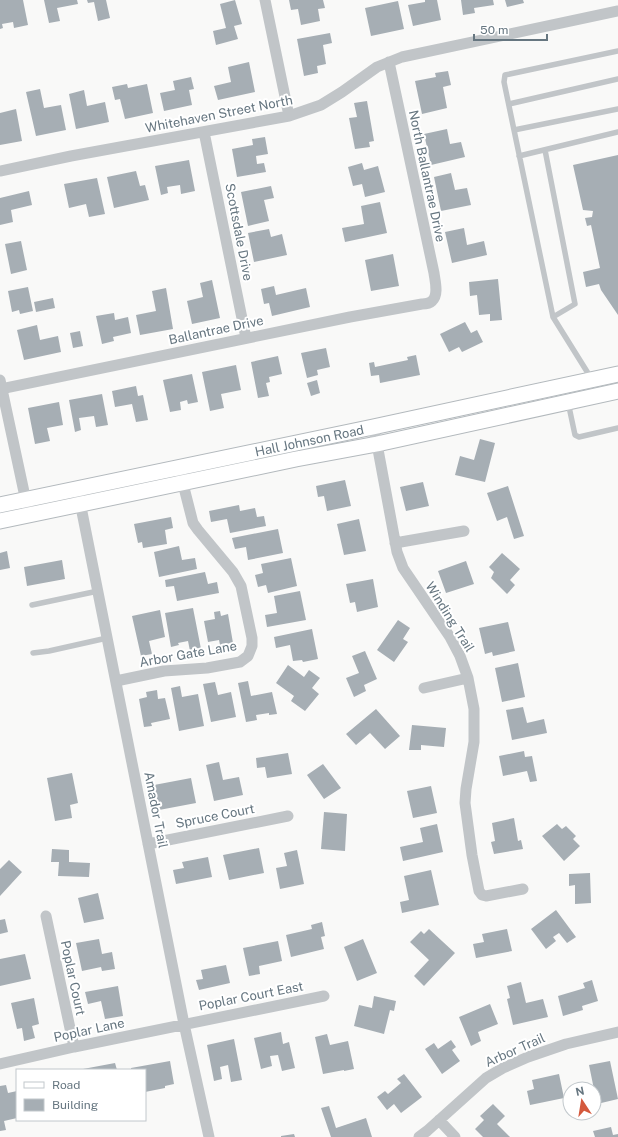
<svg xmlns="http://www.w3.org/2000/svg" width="618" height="1137" font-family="'Public Sans',sans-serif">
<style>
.building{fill:#a6aeb4}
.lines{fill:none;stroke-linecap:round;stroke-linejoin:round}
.secondary-casing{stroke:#b3b9bd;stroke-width:17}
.lane{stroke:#c1c5c8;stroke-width:5.5}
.street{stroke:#c1c5c8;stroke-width:11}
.secondary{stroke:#fff;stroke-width:15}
.labels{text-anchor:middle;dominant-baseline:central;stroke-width:4;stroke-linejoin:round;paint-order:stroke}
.street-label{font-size:13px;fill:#667680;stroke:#fff}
</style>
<rect width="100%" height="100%" fill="#f9f9f8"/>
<!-- building -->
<path class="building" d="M0 0H23L28 25 14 28 13 22 2 24 3 28 0 29Z
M44 0H77L78 4 57 8 60 21 49 23Z
M87 0H106L110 18 98 21 94 2 88 3Z
M235 0 242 24 234 26 238 39 216 45 213 31 226 28 220 4Z
M289 0H323L325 8 318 9 320 21 301 25 298 9 291 10Z
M425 0H437L441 20 413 26 408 5 425 2Z
M461 0H493L494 5 474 8 475 13 463 15Z
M505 0H523L524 3 507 7Z
M398 1 404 29 371 36 365 8Z
M330 33 332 43 323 45 326 64 317 66 318 73 304 76 297 39Z
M249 62 255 92 218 100 214 86 231 82 228 67Z
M448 71 451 85 443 87 447 108 422 114 415 81 436 77 435 73Z
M191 77 194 89 189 90 192 105 164 111 160 93 175 90 173 81Z
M127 84 128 88 147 84 153 113 125 119 120 99 115 100 112 87Z
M40 89 44 108 61 105 66 130 36 136 26 92Z
M84 90 87 106 105 102 109 122 76 129 69 94Z
M367 101 374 141 369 142 370 147 355 149 349 118 357 117 354 103Z
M16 109 22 141 0 145V113Z
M447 129 450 144 461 142 465 157 431 165 424 134Z
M265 137 268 154 256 156 257 164 264 163 266 172 237 177 232 149 253 145 252 139Z
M618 155V315L601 290 599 284 586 287 583 272 600 268 591 225 587 226 585 218 592 217 593 211 583 210 573 165Z
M189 160 195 191 181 194 180 185 167 187 168 193 161 195 155 166Z
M362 163 364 170 378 166 385 192 365 197 362 184 353 186 348 167Z
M136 171 140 186 145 185 149 200 114 208 107 177Z
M451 173 455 190 467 188 471 205 441 211 434 177Z
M97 178 105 214 89 217 86 204 69 208 64 184Z
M271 186 274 198 264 200 269 221 248 226 241 192Z
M29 191 32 205 11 210 13 222 0 225V198Z
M380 202 387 233 345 242 342 228 364 224 361 206Z
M464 228 467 245 484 241 487 255 452 263 445 232Z
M269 229 271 237 282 234 287 255 254 262 248 233Z
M21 241 27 270 11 274 5 244Z
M393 254 399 286 371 291 365 260Z
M498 279 502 320 490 321V314L479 315 477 295 470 296 469 282Z
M212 280 220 318 192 324 187 301 203 297 200 283Z
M274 286 276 295 306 288 310 307 272 316 269 303 264 304 261 289Z
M28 287 33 311 20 314 19 310 12 312 8 291Z
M166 288 173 329 140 335 136 315 156 311 152 291Z
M53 298 55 308 36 312 34 302Z
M114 313 115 320 128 317 131 333 113 337 114 341 102 344 96 316Z
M465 322 471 333 477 330 483 342 462 352 459 347 449 352 440 334Z
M37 325 40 340 58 336 61 352 24 360 17 330Z
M80 331 83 346 73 348 70 333Z
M326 348 330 367 317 370 318 375 307 378 301 353Z
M416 355 420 375 380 383 379 375 371 376 369 363 374 362 375 367 408 360 407 357Z
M278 356 282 374 269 377 270 382 266 383 269 396 258 398 251 362Z
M236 365 241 390 221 394 224 408 210 411 202 372Z
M192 374 198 402 188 404 187 400 180 402 181 410 170 412 163 380Z
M317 380 320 393 311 396 307 383Z
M136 386 138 396 143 395 148 420 136 422 132 404 115 407 112 391Z
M102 394 108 425 96 427 94 416 79 418 81 430 75 432 69 400Z
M59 402 63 425 47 428 50 441 35 444 28 408Z
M480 439 495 443 485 482 455 475 460 456 474 460Z
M345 480 351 506 327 511 324 496 318 497 316 486Z
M423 482 429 506 406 511 400 487Z
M508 486 524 536 514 539 507 517 497 521 487 493Z
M239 505 240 511 255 508 257 517 264 516 266 526 230 533 227 519 211 522 209 511Z
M171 517 173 528 165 530 167 544 143 548 142 542 138 543 134 524Z
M359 519 366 551 344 555 337 524Z
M278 529 283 553 248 560 246 547 235 549 232 538Z
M179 546 182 560 195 558 197 569 159 577 154 552Z
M7 551 10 568 0 570V553Z
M502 553 520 569 510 580 515 585 507 594 491 578 494 572 489 567Z
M291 558 297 586 268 593 266 585 258 587 255 575 263 573 261 564Z
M62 560 65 579 27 586 24 567Z
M466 561 474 584 446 593 438 571Z
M205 572 208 584 217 582 219 593 177 601 174 586 166 587 165 580Z
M373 579 378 607 357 612 355 602 350 603 346 584Z
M300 591 306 620 267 627 265 615 277 613 274 596Z
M193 608 201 649 190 651 188 641 178 643 179 645 171 647 165 613Z
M160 610 165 637 149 641 152 654 141 656 132 616Z
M220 611 221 616 228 614 233 643 220 645 219 640 208 642 204 621 215 619 214 612Z
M398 620 410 628 403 639 408 642 394 662 377 650Z
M508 622 515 651 493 656 492 652 485 654 479 628Z
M312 629 318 659 303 662 302 660 293 661 290 645 276 648 274 637Z
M365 651 377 679 364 685 366 691 354 697 346 678 359 673 352 656Z
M518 663 525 697 502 702 495 668Z
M288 665 304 677 309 670 320 678 312 688 319 694 305 711 291 701 294 696 276 683Z
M248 681 251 696 272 692 277 714 269 715V713L256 715 257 720 246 722 238 683Z
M215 682 218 695 231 692 236 717 211 722 203 684Z
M180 686 182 697 198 694 204 726 179 731 171 688Z
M157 690 158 699 165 698 170 719 151 723 152 726 144 727 139 699 147 697 146 692Z
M523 707 527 723 544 719 547 733 512 740 506 710Z
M376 709 400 736 385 749 370 733 356 745 346 734Z
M412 725 446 728 444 747 421 745V750H409Z
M524 751 525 757 532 756 537 781 530 782 527 771 503 776 499 756Z
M288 753 292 774 267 778 265 767 257 768 256 758Z
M219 762 223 780 239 777 243 795 214 801 206 765Z
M323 764 341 788 324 799 307 775Z
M72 773 78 803 70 805 72 818 55 821 47 778Z
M191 778 196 803 159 810 154 785Z
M431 786 437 813 413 818 407 791Z
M324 812 347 814 345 851 321 849Z
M514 818 518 841 521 840 523 849 494 854 491 842 495 841 492 823Z
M437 824 443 852 403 861 400 847 423 842 420 828Z
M557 824 562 829 566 826 576 836 573 839 580 846 564 861 542 836Z
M259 848 264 873 229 880 223 855Z
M52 849 69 850V862L90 863 89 877 58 876 59 862H51Z
M297 850 304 884 280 889 276 868 287 866 284 853Z
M208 857 212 877 176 884 173 870 184 868 182 862Z
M9 860 22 872 0 896V869Z
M431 870 439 905 402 913 400 902 409 900 404 876Z
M590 873 591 903 575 904V885L569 886V874Z
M98 893 104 919 84 923 78 898Z
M556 910 576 937 567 943 559 933 553 937 556 941 546 949 531 929Z
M5 919 8 932 0 934V920Z
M322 922 325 936 321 937 324 949 291 957 286 935 312 929 311 925Z
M429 929 455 953 424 986 414 976 429 960 410 942 421 931 424 934Z
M507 929 512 951 476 958 473 944 484 942 482 934Z
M99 939 102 954 112 952 115 969 102 971 101 967 82 971 76 943Z
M363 939 377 973 357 981 344 947Z
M278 941 282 961 259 966 260 974 249 976 243 948Z
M25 954 31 979 0 986V959Z
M226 965 230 983 199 990 196 980 203 979 201 970Z
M592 980 598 1001 582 1006 583 1010 563 1016 558 996 585 988 583 983Z
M521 982 526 1003 543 999 548 1017 513 1025 507 999 510 998 507 986Z
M118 986 123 1016 105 1019 101 1001 88 1004 85 992Z
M374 996 396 1001 394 1011 390 1010 384 1034 354 1026 359 1005 372 1008Z
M34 998 39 1024 32 1026 35 1038 24 1041 22 1028 17 1029 11 1003Z
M490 1004 498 1024 478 1032 481 1041 471 1046 459 1017Z
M281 1032 283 1044 289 1042 295 1068 282 1071 278 1055 270 1056 272 1066 261 1069 254 1038Z
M327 1034 330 1045 348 1041 354 1069 344 1071V1070L323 1074 315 1037Z
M234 1039 242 1080 231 1082 228 1065 220 1067 222 1079 214 1081 207 1045Z
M451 1040 456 1047 452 1050 460 1061 442 1074 425 1049 434 1043 438 1049Z
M170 1061 174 1084 165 1086V1088L145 1092V1070H131V1068Z
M610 1061 618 1099 597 1104 589 1065Z
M115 1063 117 1070H83V1069Z
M404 1074 422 1097 401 1113 394 1104 387 1110 377 1097 385 1091 388 1094 401 1083 397 1079Z
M559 1074 564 1098 530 1105 527 1091 534 1089 532 1080Z
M6 1085 8 1093 17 1091V1118L4 1121 6 1130 0 1131V1086Z
M493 1104 505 1116 497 1124 510 1137H483L475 1129 484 1120 480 1116Z
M329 1106 336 1128 366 1118 372 1137H331L321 1108Z
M611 1127 613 1135 618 1134V1137H595L593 1131Z
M294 1134 295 1137H281V1136Z"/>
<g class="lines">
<defs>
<g id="secondary">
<path id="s1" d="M0 505 373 427 618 374"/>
<path d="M0 521 296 459 377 444 618 391"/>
</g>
</defs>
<!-- secondary casing -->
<use href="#secondary" class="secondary-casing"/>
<!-- lane -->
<path class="lane" d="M509 104 618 79
M514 130 618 109
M545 150 575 304 553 317
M519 156 618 132
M591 378 553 317 504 82 505 75 618 51
M568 402 575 435 579 437 618 428
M32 605 98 591
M33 653 49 651 107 638"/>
<!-- street -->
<path class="street" d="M265 0 289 116
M204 132 246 338
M0 171 71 156 289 116 321 105 342 92 377 67 402 57 618 11
M0 380 27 506
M0 389 350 317 422 304C425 304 430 303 432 301 439 295 435 281 434 273L389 62
M373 427 377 444 397 552 403 568 450 637 460 656 468 678 474 709V742L466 789 465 803 472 855 479 891 482 895 486 896 523 889
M79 497 184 1024 209 1137
M395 543 464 531
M116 681 164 671 207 668 240 662 248 656 252 646V638L241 586 233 572 198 530 193 523 179 468
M424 688 468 678
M148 844 288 816
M46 916 74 1047
M0 1064 74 1047 324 996
M439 1120 455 1137
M419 1137 427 1131 486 1078 503 1068 528 1057 566 1044 618 1032"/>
<!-- secondary -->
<use href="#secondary" class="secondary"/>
</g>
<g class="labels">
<!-- street labels -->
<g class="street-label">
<text transform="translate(219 114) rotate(-11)">Whitehaven Street North</text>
<text transform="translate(427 176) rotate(78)">North Ballantrae Drive</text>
<text transform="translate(239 232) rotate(79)">Scottsdale Drive</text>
<text transform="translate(216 330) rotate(-12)">Ballantrae Drive</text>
<text stroke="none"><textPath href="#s1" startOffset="316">Hall Johnson Road</textPath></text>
<text transform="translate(450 617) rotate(58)">Winding Trail</text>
<text transform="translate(188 654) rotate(-10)">Arbor Gate Lane</text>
<text transform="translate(156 810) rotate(79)">Amador Trail</text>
<text transform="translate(215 816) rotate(-11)">Spruce Court</text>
<text transform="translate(73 978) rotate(78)">Poplar Court</text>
<text transform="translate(251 996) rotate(-11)">Poplar Court East</text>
<text transform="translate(89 1030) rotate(-12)">Poplar Lane</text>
<text transform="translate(515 1050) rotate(-24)">Arbor Trail</text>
</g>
</g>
<!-- legend -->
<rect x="16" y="1069" width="130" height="52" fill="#ffffff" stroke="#c2c8cc"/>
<rect x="24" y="1082" width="20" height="6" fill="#ffffff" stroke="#c2c8cc"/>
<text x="52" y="1089" font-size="12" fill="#667680">Road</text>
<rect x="24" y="1099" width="20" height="12" fill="#a6aeb4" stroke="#c2c8cc"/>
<text x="52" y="1109" font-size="12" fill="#667680">Building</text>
<!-- north arrow -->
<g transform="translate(582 1101) rotate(348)"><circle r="19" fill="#ffffff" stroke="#c2c8cc"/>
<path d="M0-3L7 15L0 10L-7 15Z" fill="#d4593d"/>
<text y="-6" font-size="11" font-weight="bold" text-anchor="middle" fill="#667680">N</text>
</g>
<!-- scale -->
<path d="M474 34v6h73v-6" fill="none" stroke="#667680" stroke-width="2"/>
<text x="480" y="34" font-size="12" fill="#667680" stroke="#ffffff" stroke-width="3" paint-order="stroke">50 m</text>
</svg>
